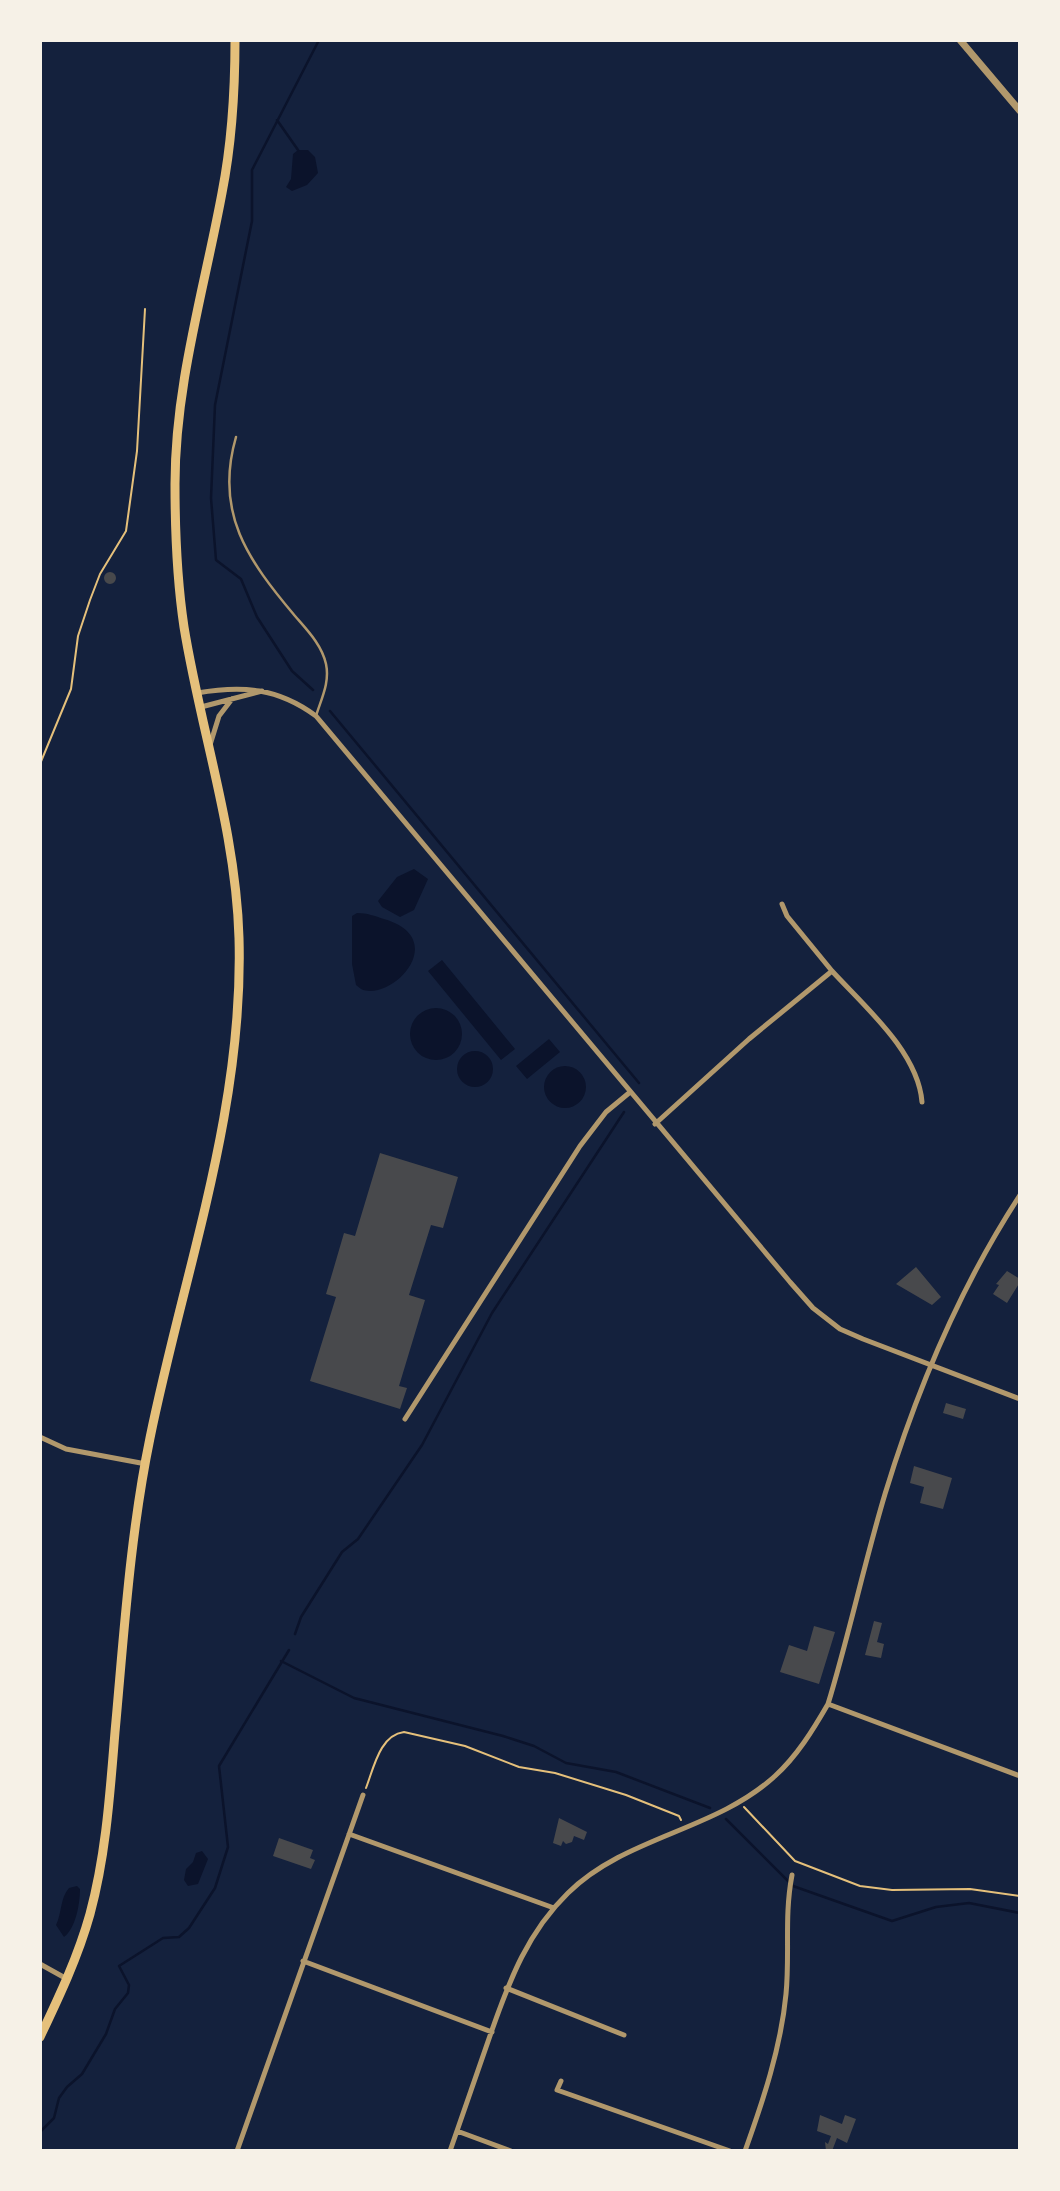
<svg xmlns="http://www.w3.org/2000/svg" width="1060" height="2191" font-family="'Golos Text',sans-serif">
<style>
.water{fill:#0b132b}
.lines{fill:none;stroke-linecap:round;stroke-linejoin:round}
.stream{stroke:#0b132b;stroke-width:2.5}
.building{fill:#48494c}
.path{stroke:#e5c07b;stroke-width:2}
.service{stroke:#b1986c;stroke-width:2.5}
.minor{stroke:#b1986c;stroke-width:5}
.tertiary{stroke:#b1986c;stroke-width:7}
.primary{stroke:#e5c07b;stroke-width:9}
</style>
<rect width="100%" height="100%" fill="#14213d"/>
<!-- water -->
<path class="water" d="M298 150H308L315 157 318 173 307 185 292 191 286 187 291 179 293 154Z
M414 869 428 879 414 910 400 917 382 907 378 901 397 877Z
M357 913C367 913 375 916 384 919 452 939 391 1003 361 989L356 985 352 964V916Z
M442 960 515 1049 501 1060 428 971Z
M410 1034a26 26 0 1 1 52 0a26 26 0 1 1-52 0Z
M549 1039 560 1052 527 1079 516 1066Z
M457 1069a18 18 0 1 1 36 0a18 18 0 1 1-36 0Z
M544 1087a21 21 0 1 1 42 0a21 21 0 1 1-42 0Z
M202 1851 208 1859 198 1884 188 1886 184 1880 186 1869 193 1862 196 1853Z
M77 1886 80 1889C80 1903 76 1928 64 1937L56 1925C62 1913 60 1898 69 1888Z"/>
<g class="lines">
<!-- stream -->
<path class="stream" d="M277 120 298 150
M313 690 292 671 257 617 241 579 216 560 211 498 215 405 252 221V170L319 40
M330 711 639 1083
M295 1634 301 1617 342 1552 358 1539 422 1445 492 1313 624 1112
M281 1661 354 1698 503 1736 534 1746 566 1763 616 1772 710 1808
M726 1819 793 1886 892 1921 936 1907 969 1903 1020 1913
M40 2132 54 2118 59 2098 67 2087 82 2074 106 2034 115 2009 128 1993 129 1985 119 1966 163 1938 179 1937 189 1928 215 1888 228 1847 219 1766 289 1650"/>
</g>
<!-- building -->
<path class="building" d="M104 578a6 6 0 1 1 12 0a6 6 0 1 1-12 0Z
M380 1153 458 1177 443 1228 431 1225 409 1295 425 1300 399 1386 407 1388 400 1409 310 1381 336 1297 326 1294 332 1274 344 1233 355 1236Z
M916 1267 941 1297 932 1305 896 1284Z
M1007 1271 1020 1279V1282L1007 1303 993 1294 999 1285 996 1284Z
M946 1403 966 1409 963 1419 943 1413Z
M914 1466 952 1478 943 1509 920 1503 924 1487 910 1483Z
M874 1621 882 1623 877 1642 884 1644 881 1658 865 1655Z
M814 1626 835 1632 819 1684 780 1672 789 1645 807 1651Z
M559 1818 587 1832 584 1840 574 1836 572 1842 566 1844 563 1841 561 1846 553 1843Z
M279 1838 313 1850 310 1858 315 1860 311 1869 273 1856Z
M820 2115 842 2124 845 2115 856 2119 847 2143 837 2138 832 2151H826L825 2142 828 2144 831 2136 817 2131Z"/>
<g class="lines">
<!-- path -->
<path class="path" d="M40 764 71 689 78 636 90 600 100 574 126 531 137 451 145 309
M366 1788C374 1767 380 1735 404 1732L465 1746 519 1767 555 1773 626 1795 679 1816 681 1820
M744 1807 795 1861 860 1886 892 1890 970 1889 1020 1896"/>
<!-- service -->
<path class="service" d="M236 437C214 513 248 560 295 616 307 630 322 645 326 664 330 683 321 699 316 716"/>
<!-- minor -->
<path class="minor" d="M197 693C243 685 278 688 316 716L790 1282 813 1308 840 1329 863 1339 1020 1399
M201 707 262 691
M210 745 219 716 232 699
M832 971C865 1007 918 1052 922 1102
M655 1124 749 1039 832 971 787 916 782 904
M405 1419 580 1146 606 1112 629 1093
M40 1437 66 1449 146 1464
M828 1704 1020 1776
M349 1834 554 1908
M303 1961 492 2032
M40 1964 67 1979
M506 1988 624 2035
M561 2081 557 2090 730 2151
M457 2131 511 2151
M237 2151 363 1795
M450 2151C464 2110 478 2071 492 2030 510 1979 528 1932 568 1893 626 1836 715 1831 775 1776 797 1756 813 1730 828 1704 849 1635 864 1564 885 1494 917 1389 960 1287 1020 1195
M745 2151C763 2101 781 2047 786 1994 790 1953 784 1917 792 1875"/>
<!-- tertiary -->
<path class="tertiary" d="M960 40 1020 111"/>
<!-- primary -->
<path class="primary" d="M40 2037C59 1997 78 1957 90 1914 106 1855 110 1793 115 1732 124 1634 130 1535 150 1438 184 1271 244 1111 239 938 236 831 201 732 184 627 177 580 175 532 175 484 175 385 204 290 222 193 232 142 235 91 235 40"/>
</g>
<!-- border -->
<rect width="1060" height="2191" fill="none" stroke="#f6f1e7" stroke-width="84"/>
</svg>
